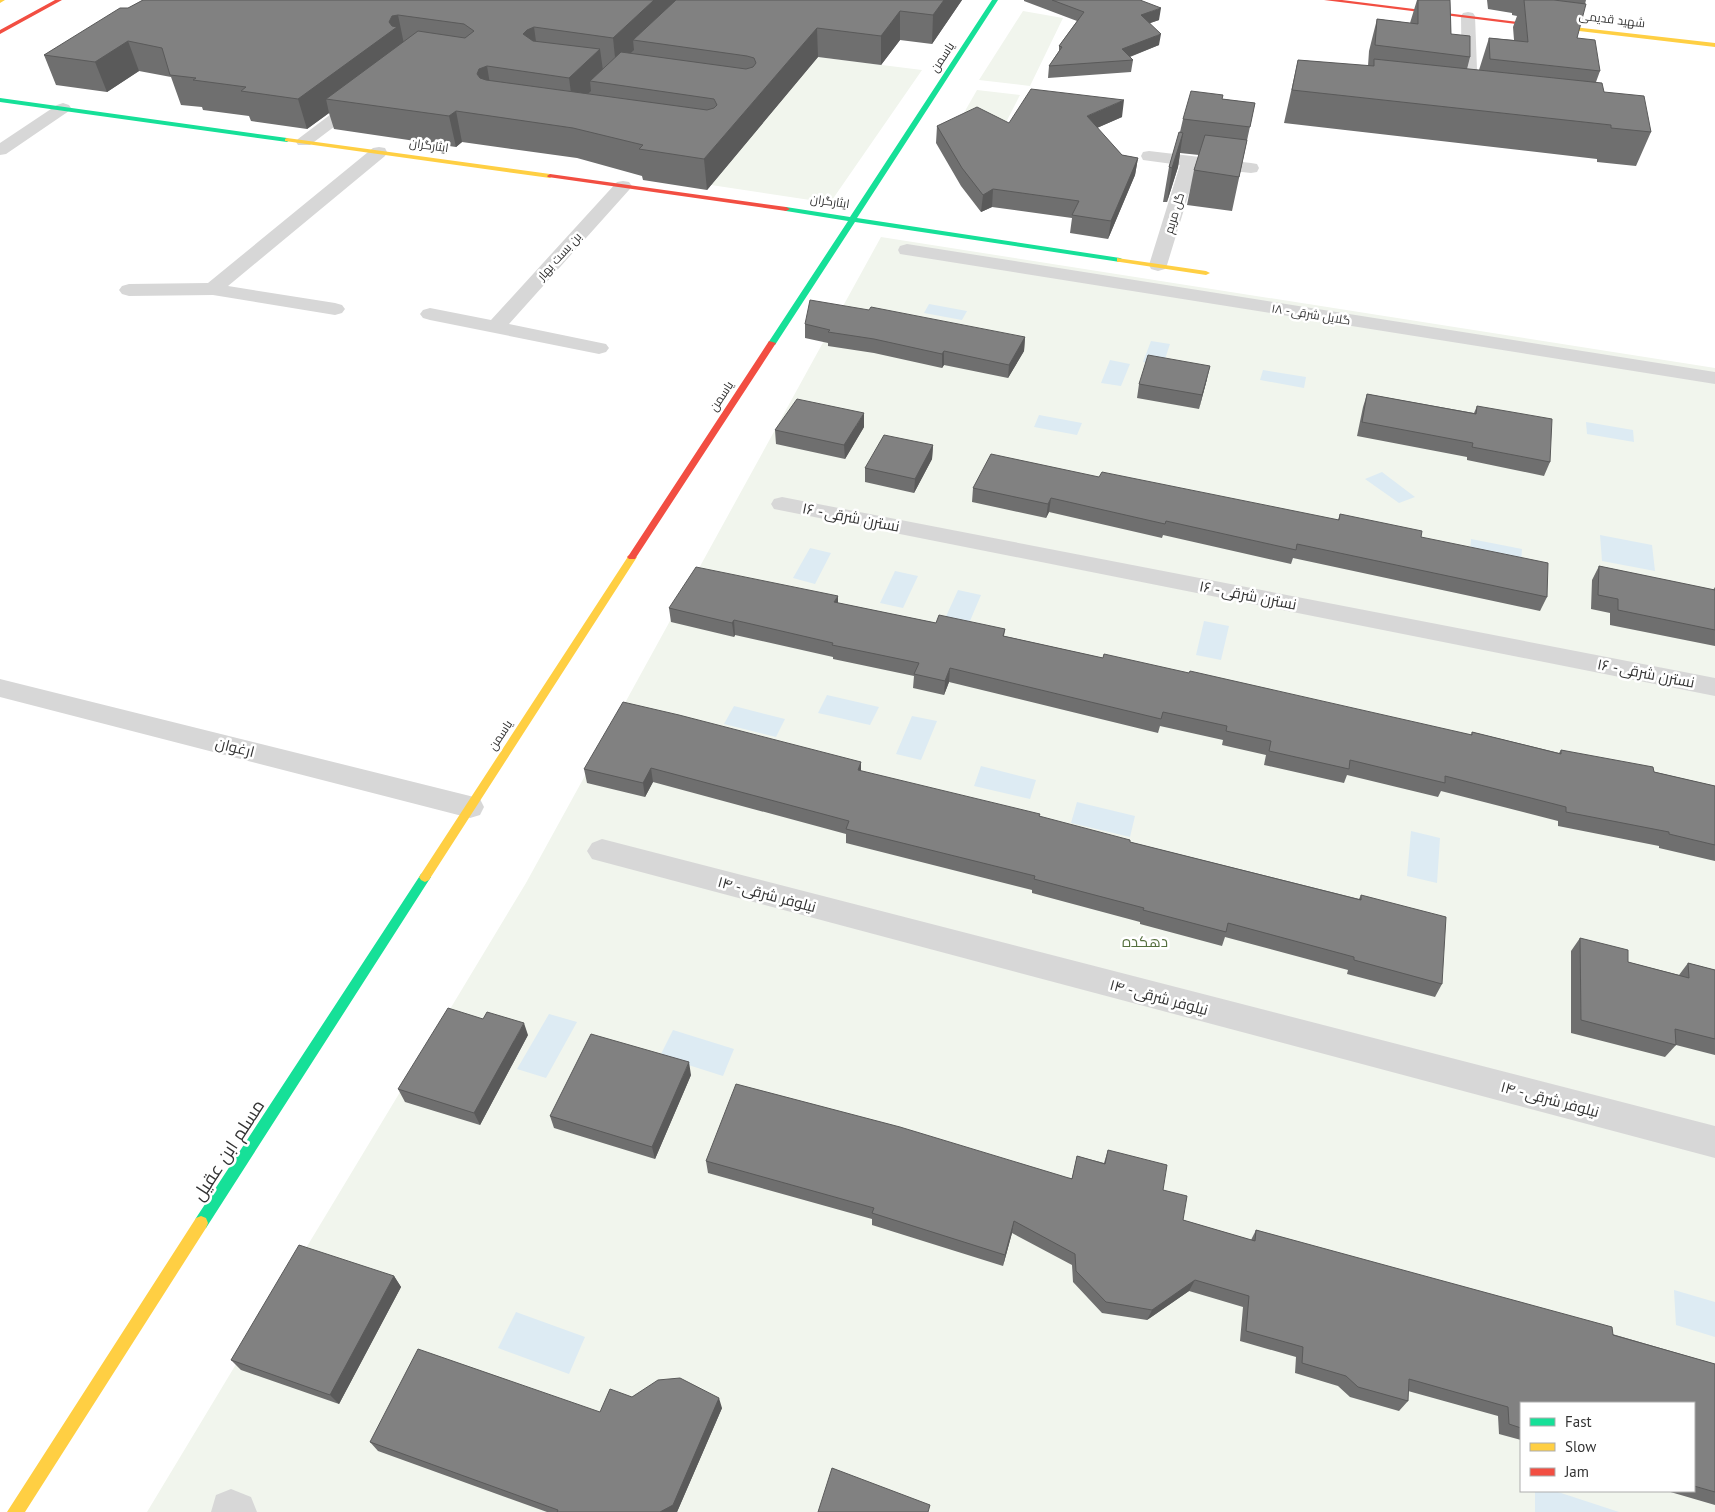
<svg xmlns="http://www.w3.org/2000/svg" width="1715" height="1512" font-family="'PT Sans',Cairo,sans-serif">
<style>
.green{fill:#f1f5ed;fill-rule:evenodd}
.water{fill:#ddebf3}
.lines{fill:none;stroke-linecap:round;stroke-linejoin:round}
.street{fill:#d7d7d7;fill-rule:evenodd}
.fast{fill:#16e098;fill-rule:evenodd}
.slow{fill:#ffcf43;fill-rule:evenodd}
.jam{fill:#f24e42;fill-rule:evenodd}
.wall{fill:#6f6f6f}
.shaded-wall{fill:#5a5a5a}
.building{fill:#818181;stroke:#5a5a5a}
.labels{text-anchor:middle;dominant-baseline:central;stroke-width:5;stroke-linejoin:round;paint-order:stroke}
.far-street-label{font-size:12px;fill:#333;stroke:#fff}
.street-label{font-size:15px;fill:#333;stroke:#fff}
.park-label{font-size:15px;fill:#56703f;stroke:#fff}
.near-street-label{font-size:18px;fill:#333;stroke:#fff}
</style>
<rect width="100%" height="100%" fill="#fff"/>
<!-- green -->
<path class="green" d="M1023 11 1063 18 1030 86 979 80Z
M818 57 922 70 830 203 711 185Z
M977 90 1020 95 1001 132 957 125Z
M881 237 1715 368V1512H147L526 883ZM1521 1403H1694V1491H1521Z"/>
<!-- water -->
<path class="water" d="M929 304 967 311 962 320 924 313Z
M1151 341 1170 344 1163 365 1143 362Z
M1110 360 1130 364 1121 386 1101 383Z
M1263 370 1306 377 1304 388 1260 380Z
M1039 415 1082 423 1077 435 1034 427Z
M1586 422 1633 430 1634 442 1587 434Z
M1382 472 1415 497 1399 503 1365 479Z
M1600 535 1652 545 1655 571 1602 561Z
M1471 539 1522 549 1521 563 1470 553Z
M810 548 831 553 815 584 793 578Z
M895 571 918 576 903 608 880 603Z
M958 590 981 595 967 628 943 623Z
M1204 621 1229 626 1221 660 1196 655Z
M827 695 879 707 870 725 818 713Z
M734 706 785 719 776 737 724 724Z
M912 716 937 721 921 760 896 754Z
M981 766 1036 780 1030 799 974 786Z
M1077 802 1135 816 1130 837 1071 823Z
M1411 831 1440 838 1437 883 1407 876Z
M549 1014 577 1022 546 1078 517 1069Z
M673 1030 734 1049 723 1076 660 1056Z
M1674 1290 1715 1302V1337L1676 1325Z
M516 1312 585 1337 569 1374 498 1348Z
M1535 1491H1555L1619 1512H1535Z"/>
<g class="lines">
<!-- street -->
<path class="street" d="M1468 12 1473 13 1475 16 1478 96 1476 99H1464L1462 96 1461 16 1463 13Z
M361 94 367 96 369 99 367 102 310 145H298L296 142 298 139 355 96Z
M63 103 69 105 71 108 69 111 6 154 0 155V143L57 105Z
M379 147 385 148 387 152 385 156 228 286 335 303 342 305 345 309 342 313 335 315 213 295 129 296 122 294 119 290 122 286 129 284 208 283 373 148Z
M1149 151 1251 163 1257 164 1259 168 1257 172 1251 173 1197 167 1167 265 1165 269 1158 271 1151 269 1149 265 1180 165 1143 160 1141 156 1143 152Z
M623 181 629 182 632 186 629 190 509 324 606 344 609 348 606 352 599 354 430 320 423 318 420 314 423 310 430 308 491 320 617 182Z
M907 244 1715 372V384L900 254 898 250 900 246Z
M782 497 1715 678V696L774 509 771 504 774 499Z
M0 679 470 796 480 799 484 807 480 815 470 818 0 697Z
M602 839 1715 1126V1158L592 859 587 851 592 843Z
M231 1489 251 1497 257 1512H211L216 1495Z"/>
<!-- fast -->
<path class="fast" d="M992 0H998L857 218 1120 258 1124 260 1120 262 855 222 775 345H769L768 343 848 221 786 211 782 209 786 207 850 217Z
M0 98 287 138 290 140 287 142 0 102Z
M425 872 429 874 431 877 429 880 206 1228 201 1230 196 1228 194 1223 196 1218 421 874Z"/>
<!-- slow -->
<path class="slow" d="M0 0H5L0 3Z
M1547 24 1715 43V47L1545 27V25Z
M287 138 550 174 553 176 550 178 285 141V139Z
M1117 258 1206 271 1210 273 1206 275 1120 262H1117Z
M632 554 637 557 429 880 425 882 421 880 419 877 421 874 629 555Z
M201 1216 206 1218 208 1223 206 1228 25 1512H7L196 1218Z"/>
<!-- jam -->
<path class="jam" d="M55 0H62L0 34V30Z
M1324 0H1342L1550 26 1547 28Z
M550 174 786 207 790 209 786 211 548 177 547 176Z
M769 341 776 343 635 559H629L627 557 629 555Z"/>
</g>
<!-- wall -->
<path class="wall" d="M143 0H962L932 44 900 40 881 65 818 57 707 190 643 180 642 176 577 158 462 142 456 147 334 129 329 113 307 129 251 121 249 116 203 110 202 107 181 105 171 77 139 71 107 92 56 85 44 55Z
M1024 0H1140L1159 20 1150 23 1159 45 1130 57 1133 60 1131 72 1048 78 1049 66 1059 51V46L1077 21 1024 1Z
M1417 0H1450L1451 34 1470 57 1467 69 1479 70 1489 38 1514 40 1513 27 1517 16 1512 15V13L1488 9 1487 0H1586L1577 38 1600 71 1596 82 1604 92 1651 132 1636 166 1597 162V159L1284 123 1298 60 1368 66 1369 51 1377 19 1410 23Z
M1222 99 1255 103 1232 211 1187 205 1194 170 1199 155 1180 153 1178 167 1167 202H1163L1169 167 1180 132 1183 119Z
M1122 117 1097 128 1122 155 1138 158 1135 175 1108 239 1070 233 1072 218 992 207 981 212 961 186 936 143 937 126 1009 123Z
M805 324 1025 337 1024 351 1008 378 944 365 942 368 874 353 828 346V343L805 338Z
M1207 379 1199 409 1137 398 1139 384Z
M1367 394 1474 413 1477 406 1550 462 1544 476 1467 460V457L1357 436 1363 407Z
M864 427 845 459 776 444 775 430Z
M933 445 932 459 914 493 865 482V468Z
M1099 477 1338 520 1340 514 1421 537 1547 597 1540 611 1293 558 1291 564 1163 535 1162 538 1049 512 1046 518 972 502 973 488Z
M1599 566 1713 590 1715 587V646L1610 625V613L1591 609 1592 580Z
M838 603 936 623 1005 629 1004 636 1103 658 1471 735 1472 732 1559 753 1561 750 1715 786V861L1659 848V846L1558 826V821L1441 791 1438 797 1347 775 1344 783 1264 765 1266 755 1222 745 1223 740 1160 726 1158 733 949 682 944 695 913 688 914 676 833 659V657L735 635 734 637 671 622 669 608Z
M861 762V771L1039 817 1130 842 1359 899 1361 895 1442 984 1435 997 1347 974 1348 970 1225 937 1222 946 1140 924V922L1032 893V890L846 843V834L653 782 645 797 587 783 584 769Z
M1580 938 1628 962 1679 975 1688 963 1715 970V1055L1676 1045 1665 1057 1571 1033V951Z
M528 1035 480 1125 405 1102 398 1089Z
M691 1075 655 1159 554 1128 550 1116Z
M1108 1150 1163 1190 1183 1220 1251 1240 1256 1230 1715 1364V1505L1667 1491H1694V1403H1521V1440L1499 1434 1498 1416 1408 1391V1401L1399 1411 1350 1397 1338 1386 1295 1373 1296 1357 1240 1341 1243 1307 1189 1291 1147 1320 1102 1313 1073 1282 1072 1265 1012 1233 1003 1266 872 1225V1219L708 1173 706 1161 1072 1178 1077 1156 1104 1163Z
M394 1276 401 1287 339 1404 241 1370 231 1360Z
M632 1397 722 1408 677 1512H547L378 1451 370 1442 600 1412Z"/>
<!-- shaded-wall -->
<path class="shaded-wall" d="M654 0H687L633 40 634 50 616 67 613 38Z
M944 0H962L932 44 933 15Z
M1161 8 1159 20 1139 27 1141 15Z
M900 11V40L881 65V36Z
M398 15 404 44 326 99 329 113 307 129 298 99 389 22 392 16Z
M534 27 538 56 523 34 527 30Z
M817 28 818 57 707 190 704 159Z
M1161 34 1159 45 1121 60 1122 49Z
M128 41 139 71 107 92 95 62Z
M600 49 604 78 590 81 591 91 573 108 569 78Z
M487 66 492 96 477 74 479 69Z
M1124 100 1122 117 1085 133 1087 116Z
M456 111 462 142 456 147 449 116Z
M1183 133 1178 167 1167 202 1172 168Z
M1138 158 1135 175 1108 239 1111 221Z
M993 189 992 207 981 212 983 195Z
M1025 337 1024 351 1008 378 1009 365Z
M944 351V365L942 368V354Z
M1210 366 1207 379 1199 409 1202 395Z
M864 413V427L845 459 844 445Z
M933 445 932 459 914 493 915 479Z
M1051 498 1049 512 1046 518 1048 504Z
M838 596V610L834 602Z
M734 620 735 635 734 637 732 623Z
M950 668 949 682 944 695 945 681Z
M861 762V776L858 770Z
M651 768 653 782 645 797 643 783Z
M524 1023 528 1035 480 1125 474 1113Z
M689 1062 691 1075 655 1159 652 1147Z
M1014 1221 1012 1233 1003 1266 1005 1255Z
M394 1276 401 1287 339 1404 330 1395Z
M1195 1280 1189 1291 1147 1320 1152 1310Z
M719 1398 722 1408 677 1512H660Z"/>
<!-- building -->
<path class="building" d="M143 0H654L613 38 534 27 527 30 523 34 533 41 600 49 569 78 487 66 479 69 477 74 480 78 486 80 707 110 714 108 717 105 714 99 590 81 621 52 746 69 753 67 756 63 754 58 747 56 633 40 676 0H944L933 15 900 11 881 36 817 28 704 159 639 149 643 145 573 128 456 111 449 116 326 99 418 31 465 38 474 31 464 24 398 15 392 16 389 22 392 26 397 27 298 99 241 91 246 87 193 80 196 78 170 75 162 48 128 41 95 62 44 55 120 8H128Z
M1052 0H1140L1161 8 1141 15 1161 34 1122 49 1133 60 1049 66 1062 47 1059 46 1084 12Z
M1418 0H1450L1451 34 1470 36V57L1375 45 1377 19 1418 24Z
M1524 0H1554L1586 4 1577 38 1595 40 1600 71 1490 59 1489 38 1528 42Z
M1374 59 1602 83 1604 92 1644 96 1651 132 1611 128V125L1292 90 1298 60 1374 66Z
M1031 89 1124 100 1087 116 1122 155 1138 158 1111 221 1072 215 1079 201 993 189 983 195 962 168 937 126 977 107 1009 123Z
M1191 91 1223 95 1222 99 1255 103 1250 127 1183 119Z
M1179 132 1183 133 1172 168 1169 167Z
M1205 135 1247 140 1239 177 1194 170Z
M810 300 869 310 871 307 1025 337 1009 365 944 351 942 354 874 339 828 332 830 330 805 324Z
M1148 355 1210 366 1202 395 1139 384Z
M1367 394 1476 414 1477 406 1552 419 1550 462 1472 447 1473 443 1362 422Z
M797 399 864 413 844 445 775 430Z
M884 435 933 445 915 479 865 468Z
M991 454 1099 477 1102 472 1339 520 1340 514 1422 531 1421 537 1548 563 1547 597 1297 544 1296 550 1166 521 1165 524 1051 498 1048 504 973 488Z
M1599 566 1715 590V630L1618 610V599L1598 595Z
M696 567 838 596 834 602 936 623 939 615 1005 629 1003 636 1103 658 1104 654 1189 673 1190 671 1472 735V732L1561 754V750L1653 767 1654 772 1715 786V845L1669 834V832L1566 812V807L1445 776V783L1350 760 1349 769 1269 751 1271 741 1226 731 1227 726 1163 712 1161 719 950 668 945 681 914 674 919 663 832 645 833 643 734 620 732 623 669 608Z
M623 702 679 715 861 762 858 770 1040 814 1039 816 1130 840V842L1361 900V895L1446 917 1442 984 1354 960V957L1228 923 1226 932 1143 910 1144 908 1034 879 1035 876 846 829 849 821 651 768 643 783 584 769Z
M1580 938 1628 950V962L1689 978 1688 963 1715 970V1039L1675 1029 1676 1045 1581 1020Z
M448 1008 483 1019 487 1012 524 1023 474 1113 398 1089Z
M591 1034 689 1062 652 1147 550 1116Z
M736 1084 900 1127 1072 1179 1077 1156 1105 1164 1108 1150 1167 1165 1163 1190 1187 1196 1183 1220 1255 1241 1256 1230 1612 1327 1613 1335 1715 1364V1492L1694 1486V1403H1521V1428L1509 1424 1508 1407 1409 1379 1408 1401 1358 1387 1346 1376 1302 1363 1303 1347 1246 1331 1249 1296 1195 1280 1152 1310 1106 1302 1076 1271 1075 1254 1014 1221 1005 1255 872 1213 874 1208 706 1161Z
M299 1245 394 1276 330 1395 231 1360Z
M418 1349 600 1412 610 1389 632 1397 658 1380 680 1378 719 1398 673 1505 660 1512H557L558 1510 370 1442Z
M832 1468 930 1505 928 1512H818Z"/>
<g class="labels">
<!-- far-street labels -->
<g class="far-street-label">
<text transform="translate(1612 19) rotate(7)">شهید قدیمی</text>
<text transform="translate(942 57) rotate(-57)">یاسمن</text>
<text transform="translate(429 145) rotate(8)">ایثارگران</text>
<text transform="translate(830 201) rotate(8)">ایثارگران</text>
<text transform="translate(1174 213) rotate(-73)">گل مریم</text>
<text transform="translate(559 256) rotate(-48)">بن بست بهار</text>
<text transform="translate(1311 314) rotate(9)">گلایل شرقی - ۱۸</text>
<text transform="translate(721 396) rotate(-57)">یاسمن</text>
<text transform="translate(500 735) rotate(-57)">یاسمن</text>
</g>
<!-- street labels -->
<g class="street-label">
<text transform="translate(851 517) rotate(11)">نسترن شرقی - ۱۶</text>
<text transform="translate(1248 595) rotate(11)">نسترن شرقی - ۱۶</text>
<text transform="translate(1646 673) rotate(11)">نسترن شرقی - ۱۶</text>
<text transform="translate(235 747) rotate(14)">ارغوان</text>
<text transform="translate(767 894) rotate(15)">نیلوفر شرقی - ۱۴</text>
<text transform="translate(1159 997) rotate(15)">نیلوفر شرقی - ۱۴</text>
<text transform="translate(1550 1099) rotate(15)">نیلوفر شرقی - ۱۴</text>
</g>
<!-- park labels -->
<g class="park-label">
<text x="1145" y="941">دهکده</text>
</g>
<!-- near-street labels -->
<g class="near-street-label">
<text transform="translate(228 1150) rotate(-57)">مسلم ابن عقیل</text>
</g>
</g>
<!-- legend -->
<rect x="1520" y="1402" width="175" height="90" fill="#ffffff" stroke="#adadad"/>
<rect x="1530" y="1418" width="25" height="8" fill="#16e098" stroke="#adadad"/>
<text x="1565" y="1427" font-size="15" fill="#333333">Fast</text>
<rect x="1530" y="1443" width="25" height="8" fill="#ffcf43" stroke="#adadad"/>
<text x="1565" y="1452" font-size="15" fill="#333333">Slow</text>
<rect x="1530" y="1468" width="25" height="8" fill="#f24e42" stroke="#adadad"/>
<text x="1565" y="1477" font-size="15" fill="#333333">Jam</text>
</svg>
